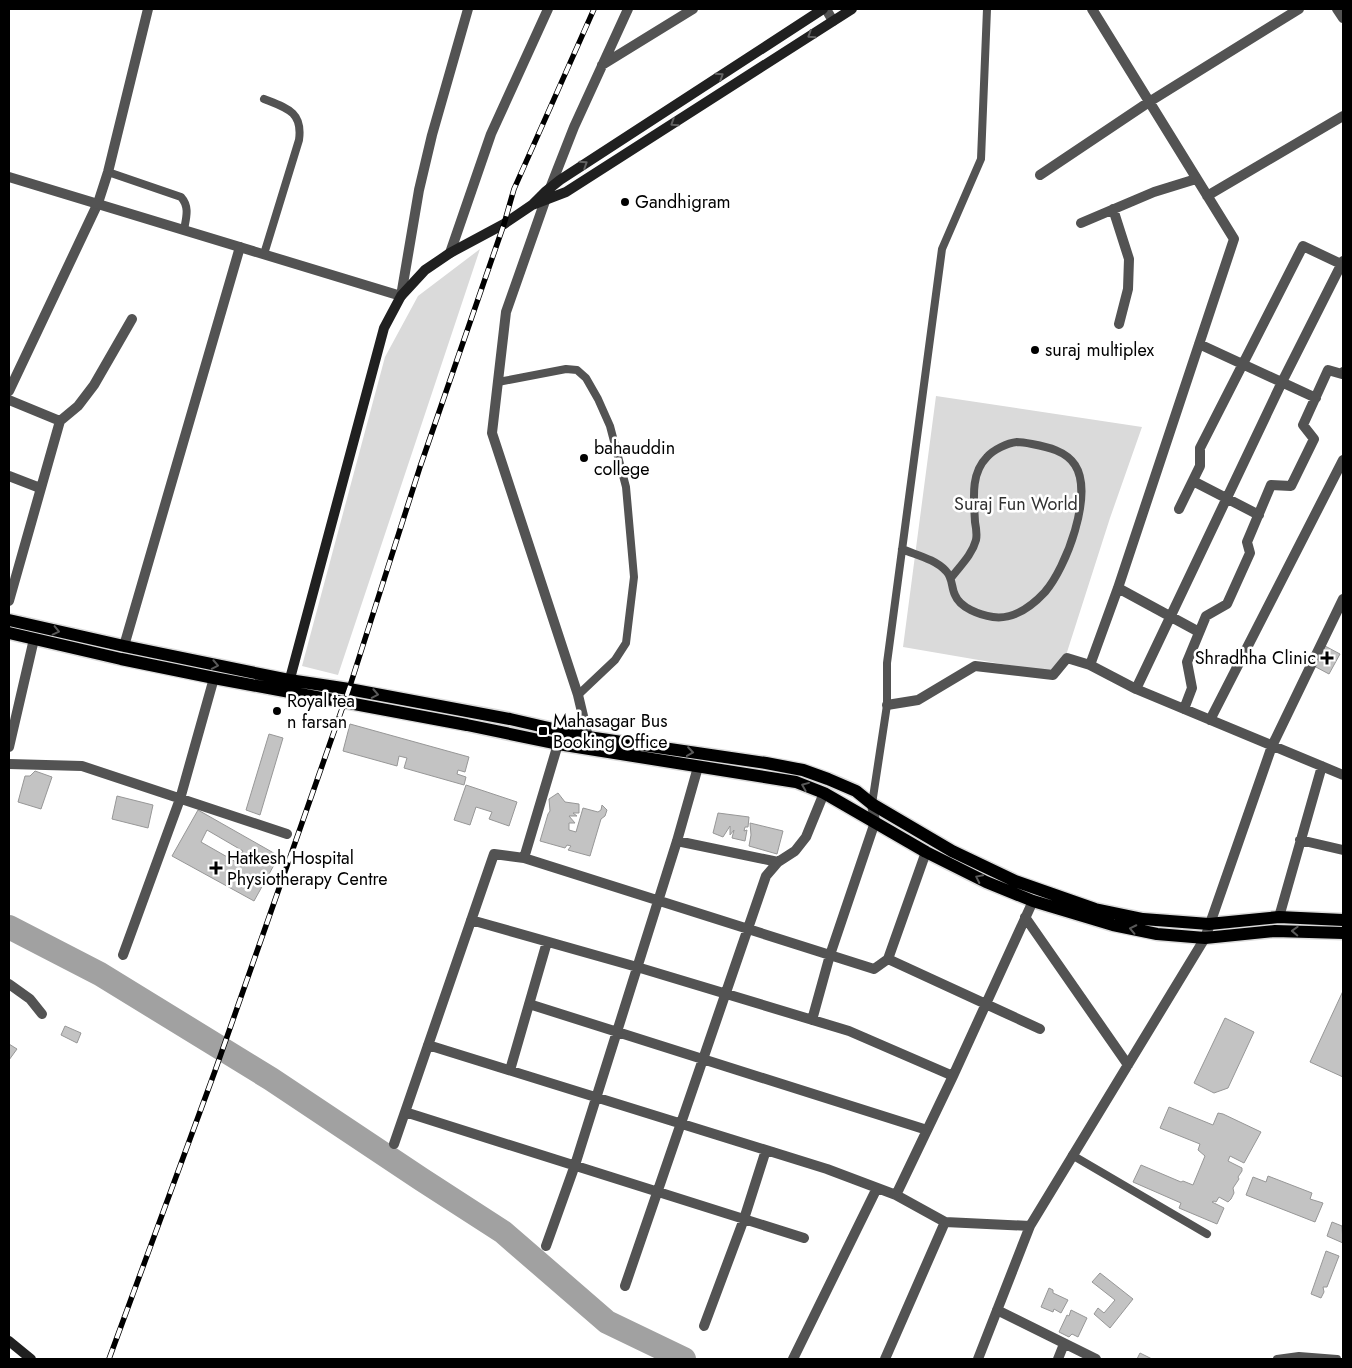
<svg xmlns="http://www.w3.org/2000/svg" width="1352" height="1368" font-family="Jost,sans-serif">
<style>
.green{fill:#dadada}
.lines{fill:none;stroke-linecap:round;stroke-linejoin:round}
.river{stroke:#a1a1a1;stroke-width:24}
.building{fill:#c3c3c3;stroke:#979797;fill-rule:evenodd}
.primary-casing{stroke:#dbdbdb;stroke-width:15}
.service{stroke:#535353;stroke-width:8}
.minor{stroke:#535353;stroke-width:10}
.tertiary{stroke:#535353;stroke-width:10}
.secondary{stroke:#202020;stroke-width:10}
.primary{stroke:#000;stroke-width:12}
.rail-casing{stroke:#000;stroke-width:5.5}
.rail{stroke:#fff;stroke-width:4;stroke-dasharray:11;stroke-linecap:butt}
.oneway{stroke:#636363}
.oneway2{stroke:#595959}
.poi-dot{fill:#000;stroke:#fff;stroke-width:2}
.labels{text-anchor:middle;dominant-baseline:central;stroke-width:5;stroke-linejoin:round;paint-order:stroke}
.poi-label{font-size:18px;fill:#000;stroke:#fff;text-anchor:start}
.park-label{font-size:18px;fill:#313131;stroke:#fff}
</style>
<rect width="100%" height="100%" fill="#fff"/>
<!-- green -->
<path class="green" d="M480 249 338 675 302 666 385 357 418 296Z
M936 396 1142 427 1110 518 1060 674 903 647Z"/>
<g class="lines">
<!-- river -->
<path class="river" d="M9 927 100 974 271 1079 421 1179 503 1232 607 1322 684 1359"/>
</g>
<!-- building -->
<path class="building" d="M1325 646 1340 654 1329 674 1314 666Z
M350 724 469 757 465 772 458 770 457 774 466 777 464 785 404 768 407 758 399 756 397 766 343 751Z
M269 734 283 738 260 815 246 810Z
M35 771 52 777 41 809 18 802 25 776H30Z
M466 785 517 802 509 826 489 819 492 812 476 807 470 825 454 820Z
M558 793 565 802 579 804V813H573L577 816H569L575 823H569V830L576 832 583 808 598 812 601 810 602 805 607 810 605 816 601 819 590 856 568 850 571 846 567 845 565 848 540 841 548 814 550 811 549 799Z
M117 796 153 805 148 828 112 819Z
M198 810 279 856 254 901 172 856ZM207 830 243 851 236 862 201 842Z
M718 813 749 817 748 827H745L744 831 747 830 745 841 732 838 734 830 730 835V826L723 837 713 833Z
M750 823 783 831 777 854 749 846 751 835Z
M1343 991V1077L1310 1062Z
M1225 1018 1254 1032 1228 1088 1214 1093 1194 1083Z
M65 1026 81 1033 77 1043 61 1035Z
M9 1044 17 1049 9 1060Z
M1169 1107 1213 1125 1218 1113 1223 1114 1261 1132 1244 1163 1230 1156 1228 1161 1242 1168V1171L1238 1177 1239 1179 1233 1188 1234 1193 1231 1199 1228 1202 1219 1197 1216 1202 1214 1201 1212 1202 1224 1208 1217 1224 1179 1208 1181 1203 1133 1182 1141 1165 1181 1182 1183 1181 1193 1185 1205 1156 1198 1150 1200 1144 1160 1128Z
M1268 1176 1312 1193 1310 1199 1323 1203 1315 1222 1246 1195 1253 1177 1266 1182Z
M1332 1222 1342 1226 1343 1243 1327 1236Z
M1326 1251 1339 1256 1327 1287H1323L1324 1292 1321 1298 1311 1294Z
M1100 1273 1133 1299 1110 1328 1094 1314 1098 1308 1104 1313 1115 1300 1092 1282Z
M1049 1288 1053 1290V1293L1068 1300 1061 1313 1054 1309 1053 1312 1041 1307Z
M1071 1310 1087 1318 1078 1337 1072 1334 1069 1337 1059 1332 1067 1315 1069 1316Z
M1140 1353 1152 1359H1137Z"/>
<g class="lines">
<defs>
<path id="primary" d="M9 620 124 646 289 680 349 689 510 719 588 737 766 763 803 770 828 779 856 791 872 804 952 851 1015 881 1095 909 1143 919 1209 924 1279 917 1343 920
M9 633 121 659 214 678 467 725 558 744 796 782 824 793 926 852 986 882 1033 901 1113 925 1157 934 1205 938 1275 931 1343 933"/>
</defs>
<!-- primary casing -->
<use href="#primary" class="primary-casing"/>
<!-- service -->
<path class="service" d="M108 172 181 197C190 207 186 218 184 230
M264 254 299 140C303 112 287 108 264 99
M498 382 566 369 577 370 586 378 598 399 610 426 626 487 634 577 626 643 615 660 578 695
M902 549C916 555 935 559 946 571 953 578 951 587 955 595 960 608 980 615 993 617 1014 620 1032 606 1045 592 1066 568 1094 494 1075 465 1066 451 1048 447 1032 444 1027 443 1022 442 1017 442 1007 443 993 450 987 457 970 474 974 500 975 522 976 527 977 535 976 540 972 555 960 566 951 578
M872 804 887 705V663L942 249 981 159 987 9
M1072 1155 1207 1234
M1277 1359 1299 1356 1337 1359"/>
<!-- minor -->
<path class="minor" d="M826 9 833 21
M1092 9 1234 239 1118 588 1090 665 1136 689 1343 775
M1337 9 1343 18
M602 65 693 9
M1040 175 1149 102 1299 9
M1207 196 1343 116
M1113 209 1129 259 1128 289 1119 324
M1081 223 1154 192 1196 179
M450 253 491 134 548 9
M401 296 419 190 432 135 468 9
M1199 344 1316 398
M9 391 98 203 108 172 148 9
M9 400 60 421
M9 476 40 488
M1193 481 1259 515
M1179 509 1200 466V448L1303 246 1341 264
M1118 588 1199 632
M9 601 60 421 78 406 94 385 132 319
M124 646 240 247
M1136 689 1282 382 1343 261
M887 705 918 700 975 666 1053 675 1067 658 1090 665
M1184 709 1192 688 1187 662 1206 616 1227 604 1250 553 1247 542 1271 485 1291 486 1314 439 1303 425 1328 370 1342 374 1343 372
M1210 720 1343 460
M588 737 578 695 492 433 506 312 545 201 574 127 628 9
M9 747 34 639
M9 764 82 766 287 834
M1300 840 1343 850
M677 841 778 862
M524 858 558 744
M1025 917 1128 1065
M1279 917 1322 766
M471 920 637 967 849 1031 953 1076
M123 955 180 799 214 678
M888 959 926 852
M9 984 30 999 42 1014
M529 1004 927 1130
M812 1020 830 955 875 822 872 804
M428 1045 827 1169 896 1195 945 1222 1030 1226
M510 1070 547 942
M405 1112 804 1238
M394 1144 494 854 524 858 874 969 888 959 1040 1029
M896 1195 953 1076 1033 901
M546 1246 575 1165 677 841 698 767
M625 1286 766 876 778 862 795 851 806 837 824 793
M997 1310 1096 1359
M704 1326 744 1219 766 1150
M793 1359 877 1188
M885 1359 945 1222
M978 1359 1030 1226 1205 938 1272 746 1343 599
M1058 1359 1064 1344"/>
<!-- tertiary -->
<path class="tertiary" d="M9 177 401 296"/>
<!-- secondary -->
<path class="secondary" d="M533 204 545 192 560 180 823 9
M288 686 384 328 401 296 425 270 450 253 504 224 532 205 566 192 852 9
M9 1341 31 1359"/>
<!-- primary -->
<use href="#primary" class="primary"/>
<defs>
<path id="rail" d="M109 1359 215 1071 349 689 420 467 504 224 514 189 594 9"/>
</defs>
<!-- rail casing -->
<use href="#rail" class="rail-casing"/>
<!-- rail -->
<use href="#rail" class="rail"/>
</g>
<!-- one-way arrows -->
<defs><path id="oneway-chevron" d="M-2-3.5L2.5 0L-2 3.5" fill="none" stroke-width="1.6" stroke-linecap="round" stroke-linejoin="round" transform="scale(1.25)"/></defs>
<g class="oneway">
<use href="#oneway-chevron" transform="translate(811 35) rotate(147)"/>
<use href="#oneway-chevron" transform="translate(720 76) rotate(-33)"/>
<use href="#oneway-chevron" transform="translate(674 123) rotate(147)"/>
<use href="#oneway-chevron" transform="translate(584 164) rotate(-33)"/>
</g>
<g class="oneway2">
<use href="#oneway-chevron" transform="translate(56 631) rotate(13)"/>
<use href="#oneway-chevron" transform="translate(215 665) rotate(11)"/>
<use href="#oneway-chevron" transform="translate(375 694) rotate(11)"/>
<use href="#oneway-chevron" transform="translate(690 752) rotate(8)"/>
<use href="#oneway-chevron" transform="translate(805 786) rotate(-158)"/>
<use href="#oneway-chevron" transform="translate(979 878) rotate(-154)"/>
<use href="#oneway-chevron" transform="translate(1133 929) rotate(-168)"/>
<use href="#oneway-chevron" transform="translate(1295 931) rotate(-178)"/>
</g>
<!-- markers -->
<g class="poi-dot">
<circle cx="625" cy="202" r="5"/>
<circle cx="1035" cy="350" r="5"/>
<circle cx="584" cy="458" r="5"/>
<path d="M1324.5 650.5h5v5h5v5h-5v5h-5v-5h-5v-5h5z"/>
<circle cx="277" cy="711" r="5"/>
<rect x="538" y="726" width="10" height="10" rx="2.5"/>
<path d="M213.5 860.5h5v5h5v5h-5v5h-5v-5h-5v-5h5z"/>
</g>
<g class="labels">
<!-- poi labels -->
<g class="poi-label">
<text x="635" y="202">Gandhigram</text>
<text x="1045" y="350">suraj multiplex</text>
<text x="594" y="448">bahauddin<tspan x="594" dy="21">college</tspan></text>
<text x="1316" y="658" text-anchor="end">Shradhha Clinic</text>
<text x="287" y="701">Royal tea<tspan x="287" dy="21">n farsan</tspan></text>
<text x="553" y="721">Mahasagar Bus<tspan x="553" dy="21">Booking Office</tspan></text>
<text x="227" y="858">Hatkesh Hospital<tspan x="227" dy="21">Physiotherapy Centre</tspan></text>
</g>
<!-- park labels -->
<g class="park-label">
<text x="1016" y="504">Suraj Fun World</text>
</g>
</g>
<!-- border -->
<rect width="1352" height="1368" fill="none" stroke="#000000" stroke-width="20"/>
</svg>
